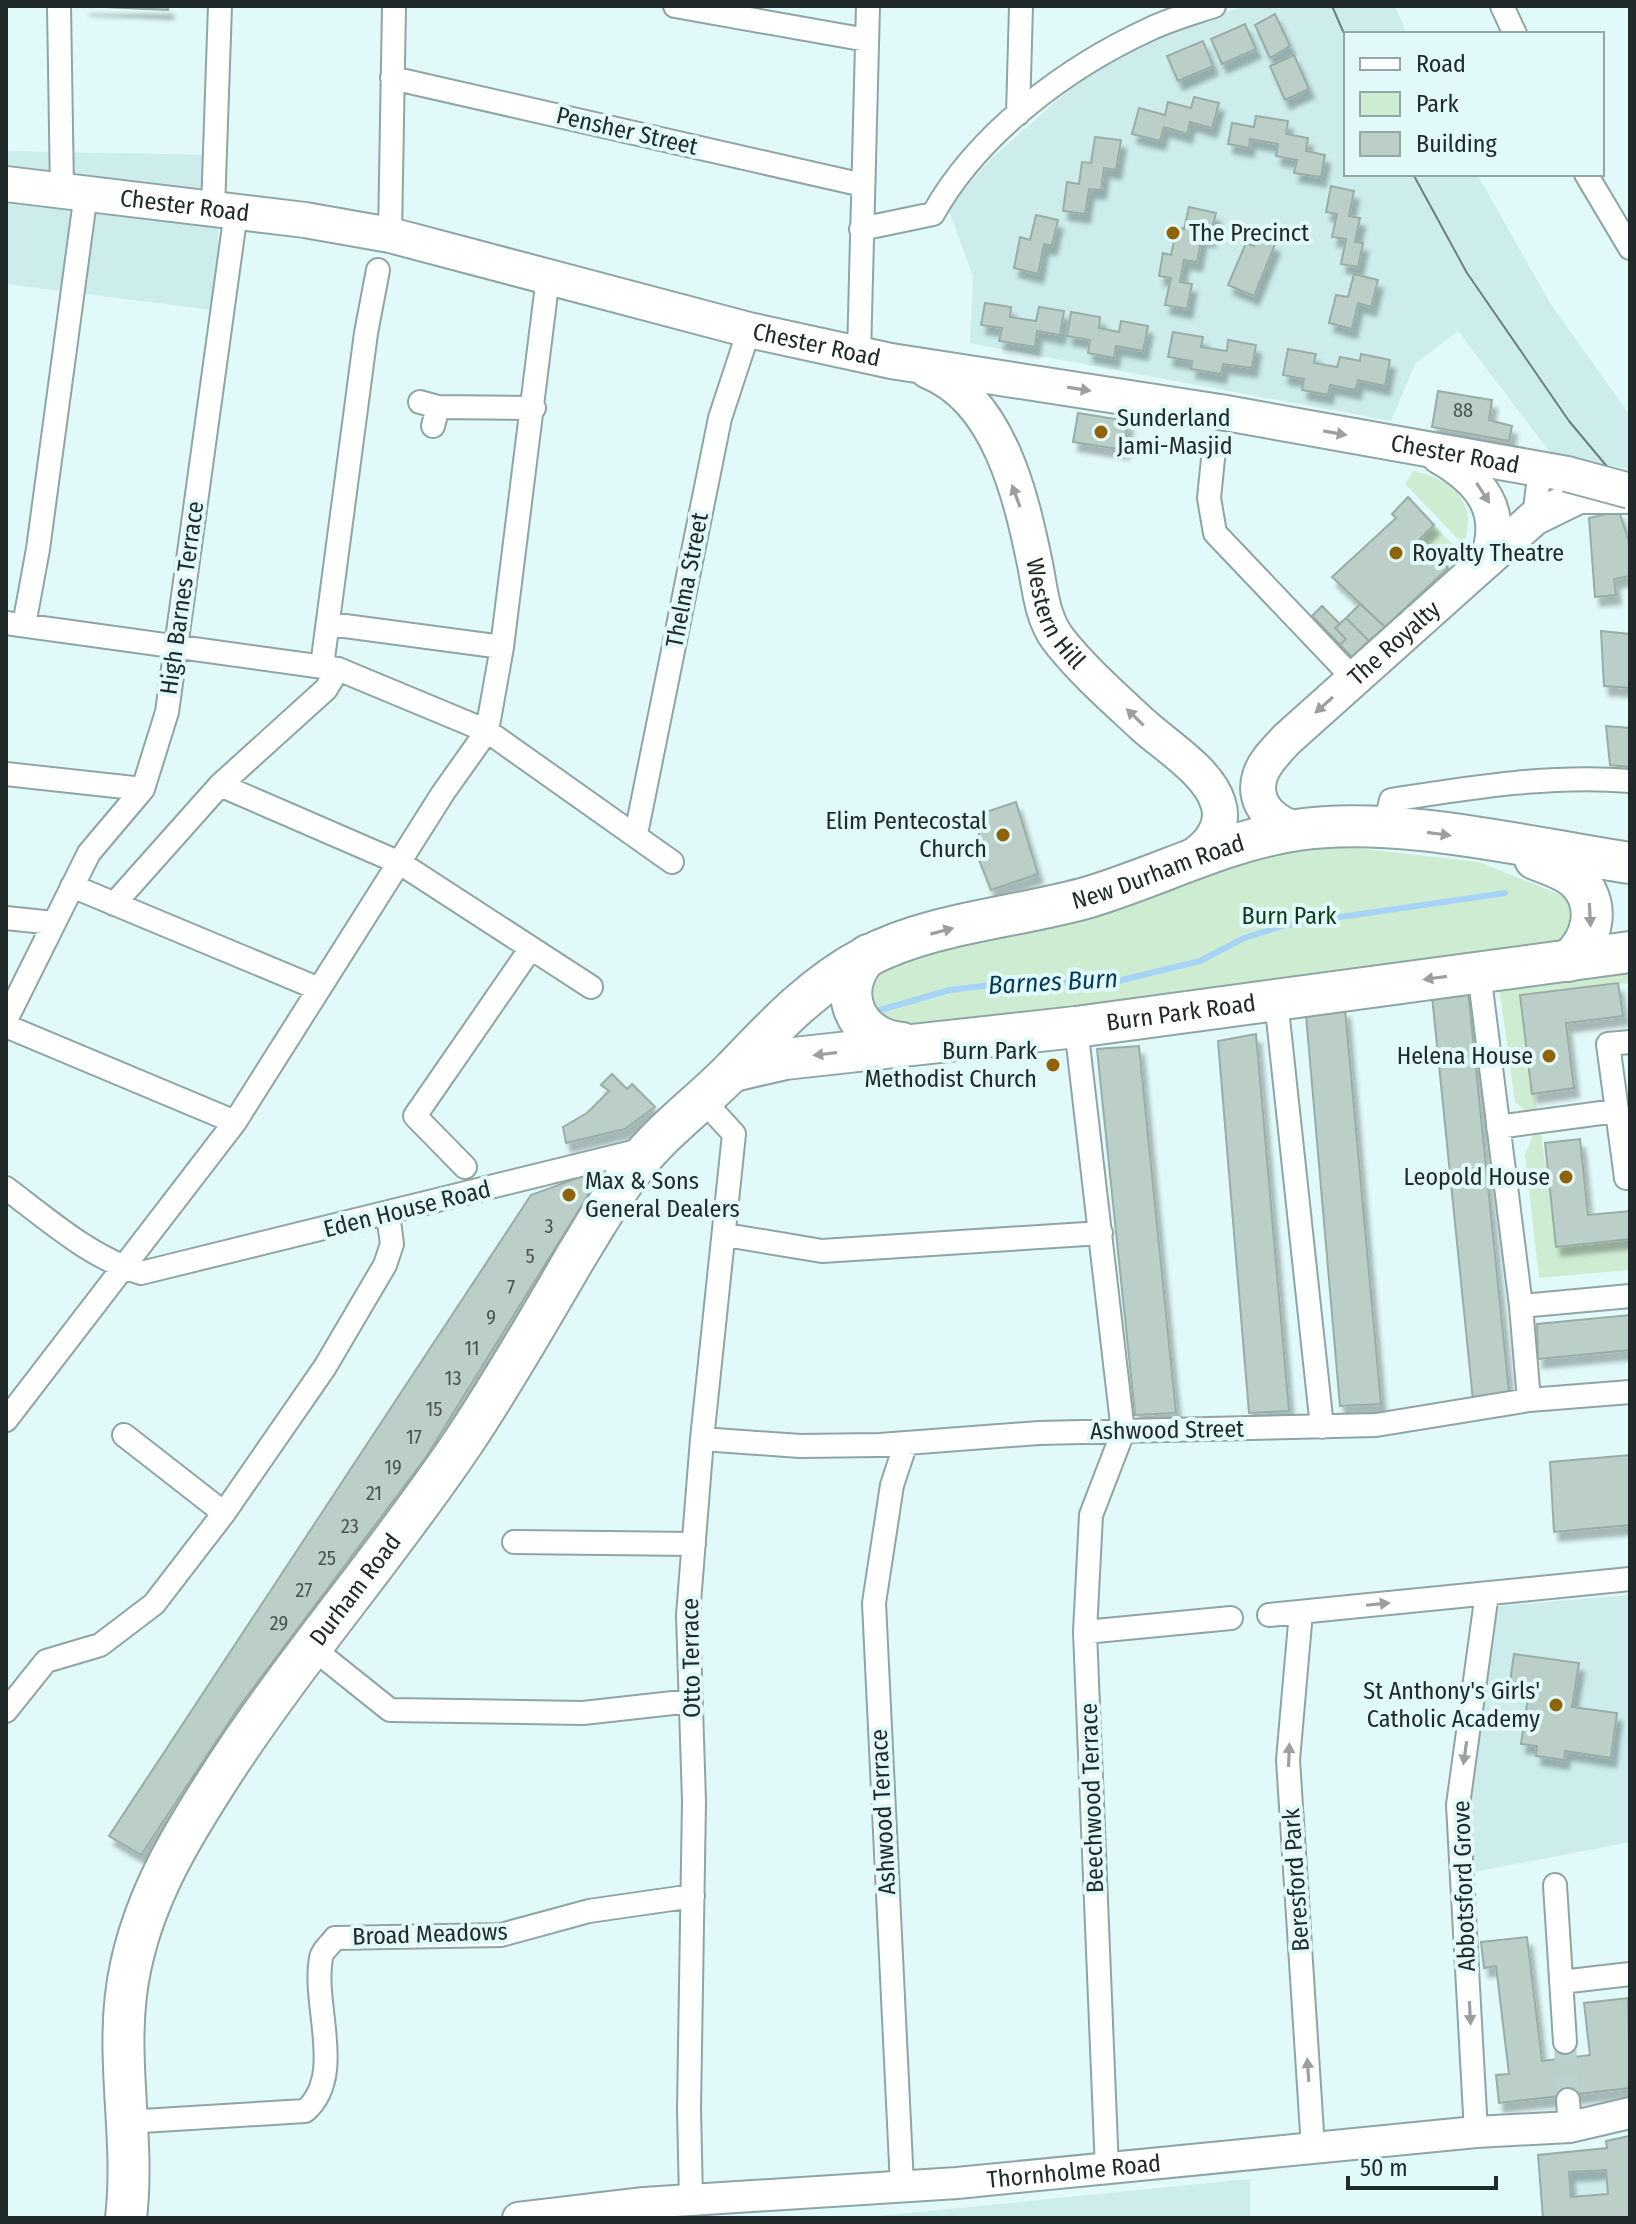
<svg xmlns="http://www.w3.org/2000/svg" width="1636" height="2224" font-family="'Fira Sans Condensed',sans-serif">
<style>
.built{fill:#ccedec}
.green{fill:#ceecd2}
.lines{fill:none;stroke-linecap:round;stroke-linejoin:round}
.stream{stroke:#a7d3f7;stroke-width:6}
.building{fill:#bbcfc8;stroke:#99ada6;stroke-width:2;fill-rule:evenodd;filter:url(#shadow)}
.street-tunnel{stroke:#bbd0cf;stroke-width:22;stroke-dasharray:22 11;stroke-linecap:butt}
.street-casing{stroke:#8fa5a5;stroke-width:26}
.secondary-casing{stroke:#8fa5a5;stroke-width:34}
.primary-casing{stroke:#8fa5a5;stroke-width:38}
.highway-casing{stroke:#8fa5a5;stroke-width:44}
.street{stroke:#fff;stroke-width:22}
.secondary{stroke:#fff;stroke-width:30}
.primary{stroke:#fff;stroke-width:34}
.highway{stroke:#fff;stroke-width:40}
.tram{stroke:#6f7e7e;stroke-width:2}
.primary-bridge-casing{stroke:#8fa5a5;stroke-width:38;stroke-linecap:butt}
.primary-bridge{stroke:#fff;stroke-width:34}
.oneway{fill:#9b9f9f}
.poi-dot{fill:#8e6309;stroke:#e1f9f8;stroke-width:3}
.labels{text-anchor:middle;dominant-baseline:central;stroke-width:8;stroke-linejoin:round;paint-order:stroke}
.number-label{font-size:20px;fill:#485352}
.street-label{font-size:24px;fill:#212a2a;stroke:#e1f9f8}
.poi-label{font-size:24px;fill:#212a2a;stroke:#e1f9f8;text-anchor:end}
.park-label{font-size:24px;fill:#0b3b19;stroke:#e1f9f8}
.water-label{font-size:26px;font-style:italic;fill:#043b5c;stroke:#e1f9f8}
</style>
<defs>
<filter id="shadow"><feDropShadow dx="5" dy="9" stdDeviation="2" flood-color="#0004"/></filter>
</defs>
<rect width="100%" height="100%" fill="#e1f9f8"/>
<!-- built -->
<path class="built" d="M1245 6H1395L1407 34H1346V174H1477L1550 303 1630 415V469L1552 455 1458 331 1415 364 1391 421 970 343 973 276 948 209 986 164 1074 85 1144 41Z
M6 151 215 155 221 311 6 284Z
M1630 1595V1842L1474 1872 1468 1805 1496 1606Z
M1630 2136V2218H1543L1538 2155 1606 2148V2141Z
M1250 2179V2218H859Z"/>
<!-- green -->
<path class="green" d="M1413 471C1451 478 1480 503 1463 544L1405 484Z
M1434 525 1459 551 1448 568 1420 539Z
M1355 848 1479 862 1568 898 1573 917 1560 942 1072 1011 894 1025 879 1022 865 991 877 971 897 962 986 938 1074 923 1130 907 1214 868 1299 849Z
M1630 964V983L1520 996C1531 1080 1547 1162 1556 1246L1630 1239V1270L1539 1278 1525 1155 1539 1121 1515 1102 1498 979Z"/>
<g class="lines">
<!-- stream -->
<path class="stream" d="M880 1010 950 990 1015 982 1110 983 1200 961 1244 938 1286 925 1505 893"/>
</g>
<!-- building -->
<path class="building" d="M84 6H168V10Z
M1275 14 1290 46 1270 58 1255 25Z
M1245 24 1256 49 1222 64 1211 39Z
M1203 41 1213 66 1178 81 1167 56Z
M1294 55 1309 89 1285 100 1270 66Z
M1194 97 1219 103 1212 128 1190 122 1187 134 1164 127 1160 141 1132 134 1139 108 1165 115 1168 102 1191 108Z
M1256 116 1288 121 1286 134 1308 138 1306 151 1325 155 1321 177 1294 173 1297 160 1276 156 1278 144 1250 139 1249 148 1228 144 1232 123 1254 127Z
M1095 137 1121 140 1116 170 1104 168 1101 190 1089 189 1085 214 1063 211 1067 182 1079 184 1082 162 1091 163Z
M1331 186 1354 191 1349 216 1360 218 1355 242 1363 243 1358 267 1341 264 1346 239 1332 237 1337 214 1326 212Z
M1189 207 1216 213 1210 238 1202 236 1197 262 1184 260 1180 282 1192 284 1187 309 1165 305 1171 278 1159 276 1163 253 1171 255 1177 227 1184 229Z
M1036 215 1058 220 1052 246 1044 244 1038 274 1014 268 1020 237 1030 240Z
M1257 237 1275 244 1254 296 1228 285 1246 243 1254 246Z
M1354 274 1378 280 1371 307 1358 303 1352 329 1329 323 1336 295 1348 297Z
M985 303 1011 307 1010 317 1036 321 1039 307 1064 311 1060 335 1037 331 1035 347 999 341 1002 328 981 325Z
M1071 312 1100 317 1099 328 1119 332 1121 321 1148 326 1143 351 1116 346 1114 358 1088 353 1090 340 1067 336Z
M1173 332 1203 337 1201 347 1227 351 1228 340 1256 345 1252 368 1223 364 1221 374 1191 369 1192 361 1168 357Z
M1288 349 1316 354 1314 363 1337 367 1340 357 1360 361 1361 354 1390 360 1385 386 1358 380 1356 390 1330 385 1328 395 1302 390 1304 379 1283 375Z
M1438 391 1492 400 1489 420 1512 426 1509 441 1432 427Z
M1078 413 1128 421 1124 450 1073 442Z
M1408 497 1434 525 1420 539 1448 568 1385 627 1332 577 1396 518 1392 514Z
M1619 511 1630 545V576L1614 579 1616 595 1595 597 1589 518Z
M1360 604 1385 627 1369 641 1346 618Z
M1322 606 1340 624 1335 628 1346 639 1340 645 1312 616Z
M1346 618 1369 641 1352 657 1340 645 1346 639 1335 628Z
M1601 631 1630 634V688L1604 686Z
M1606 726 1630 728V767L1610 765Z
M1016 802 1038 874 991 890 978 857 980 814Z
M1618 983 1623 1016 1566 1023 1574 1088 1532 1094 1520 995Z
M1468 990 1509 1392 1473 1400 1432 996Z
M1345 1009 1381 1404 1340 1406 1306 1015Z
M1256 1034 1289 1411 1249 1413 1218 1041Z
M1139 1046 1176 1413 1135 1415 1097 1049Z
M612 1074 627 1089 632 1084 655 1107 625 1129 566 1143 563 1127 587 1113 609 1091 601 1085Z
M1580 1139 1588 1215 1630 1211V1239L1556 1247 1545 1143Z
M583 1176 595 1184 426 1457 239 1707 141 1855 109 1836 531 1195Z
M1630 1315V1350L1538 1359 1537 1324Z
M1630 1455V1525L1554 1532 1550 1462Z
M1514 1654 1579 1663 1572 1707 1617 1713 1611 1758 1565 1751 1564 1760 1536 1756 1537 1746 1521 1744 1530 1685 1510 1682Z
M1527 1937 1542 2061 1590 2055 1584 2003 1628 1998 1630 2088 1499 2103 1496 2075 1509 2074 1496 1966 1484 1968 1481 1942Z
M1629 2136 1630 2218H1543L1538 2155 1607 2148 1606 2141ZM1606 2170 1608 2194 1571 2197 1569 2172Z"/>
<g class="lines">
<!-- street-tunnel -->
<path class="street-tunnel" d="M1565 2042 1568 2100"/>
<defs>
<path id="street" d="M59 6 62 190
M675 6 867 40
M1502 6 1515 34
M392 78 863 185
M1018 114 1021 6
M1586 174 1630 248
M213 209 220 6
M861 229 933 214C978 133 1067 67 1150 29 1171 19 1193 13 1214 6
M390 235 394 6
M859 355 868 6
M420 402 438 407 534 408
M433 426 438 407
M1214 449 1209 498 1215 533 1354 679
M1534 518 1540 468
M6 623 338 669 487 731 672 862
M330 624 502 647
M24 625 38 549 86 193
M322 666 366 333 378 270
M6 774 143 789
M220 785 400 863 591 987
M1385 827 1391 800C1468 788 1552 774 1630 781
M636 834 720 418 749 330
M72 886 319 989
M114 904 220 785 326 689 338 669
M6 918 54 923
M1479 972 1521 1306 1529 1400
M1276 1000 1322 1427
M6 1020 89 853 143 789 167 712 236 212
M6 1026 235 1122
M1076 1027 1123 1432 1091 1515 1085 1632 1107 2170
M1630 1042 1608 1044 1626 1178 1630 1177
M1498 1127 1616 1111
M465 1167 415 1116 531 948
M6 1188C47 1219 91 1258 141 1273L649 1148
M726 1235 822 1251 1101 1233
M1521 1306 1630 1296
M6 1420 235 1122 443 793 487 731 502 647 548 277
M124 1435 224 1513
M702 1439 800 1446 880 1445 1039 1433 1376 1425 1529 1400 1630 1392
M514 1542 694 1544
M1301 1612 1288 1760 1313 2148
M1269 1615 1630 1579
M1085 1632 1231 1618
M310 1646 390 1710 583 1713 691 1701
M6 1711 46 1661 100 1645 154 1604 224 1513 325 1367 385 1265 392 1244 388 1214
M1555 1885 1565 2042
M1561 1982 1630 1974
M1568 2100 1570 2127
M126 2122 305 2111C346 2076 312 2005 321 1958 322 1951 331 1944 335 1938L501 1935 589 1911 693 1896
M1476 2132 1458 1805 1487 1593
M902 2185 874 1603 892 1485 906 1443
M691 2200 689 2109 694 1801 688 1615 702 1439 734 1134 701 1098"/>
<g id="secondary">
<path id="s1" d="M518 2218 644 2203 957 2183 1476 2132 1570 2127 1630 2113"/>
</g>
<g id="primary">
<path id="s2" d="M6 184 305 220 390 235 749 330 891 361 1220 412 1567 474"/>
<path id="s3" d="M928 371C999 399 1021 496 1035 564 1040 589 1042 618 1058 639 1082 670 1114 698 1143 725 1166 746 1209 772 1218 803 1226 826 1209 847 1190 858"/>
<path d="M1439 456C1481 480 1506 511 1487 560"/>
<path id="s4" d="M1302 829C1275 827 1251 804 1260 776 1264 762 1277 750 1287 739L1534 518 1579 496H1626"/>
</g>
<g id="highway">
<path d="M1535 859C1548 864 1564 869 1575 878 1602 902 1594 940 1568 961"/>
<path d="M868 955C834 990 855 1039 902 1043"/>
<path id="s5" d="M733 1071 785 1059 1076 1027 1630 952"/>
<path id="s6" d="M126 2218C136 2133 112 2050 131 1965 146 1895 181 1837 219 1778 294 1661 387 1556 464 1441 505 1380 541 1316 578 1253 596 1224 613 1193 635 1166 664 1129 702 1102 734 1069 774 1027 814 984 866 957 933 922 1016 918 1089 897 1159 876 1224 841 1297 830 1396 815 1530 848 1630 863"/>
</g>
</defs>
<!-- street casing -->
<use href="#street" class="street-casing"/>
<!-- secondary casing -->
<use href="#secondary" class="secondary-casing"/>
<!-- primary casing -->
<use href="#primary" class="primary-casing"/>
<!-- highway casing -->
<use href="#highway" class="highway-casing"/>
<!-- street -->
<use href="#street" class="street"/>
<!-- secondary -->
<use href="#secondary" class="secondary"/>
<!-- primary -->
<use href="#primary" class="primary"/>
<!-- highway -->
<use href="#highway" class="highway"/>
<!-- tram -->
<path class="tram" d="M1332 6 1346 38
M1413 174 1467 273 1569 421 1630 494"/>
<defs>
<path id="primary-bridge" d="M1567 474 1630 491"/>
</defs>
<!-- primary-bridge casing -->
<use href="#primary-bridge" class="primary-bridge-casing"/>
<!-- primary-bridge -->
<use href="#primary-bridge" class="primary-bridge"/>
</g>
<!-- one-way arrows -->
<defs><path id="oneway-solid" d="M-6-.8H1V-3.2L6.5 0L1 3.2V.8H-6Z" transform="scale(2)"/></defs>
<g class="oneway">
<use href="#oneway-solid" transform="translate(1079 389) rotate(9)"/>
<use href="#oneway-solid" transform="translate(1335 433) rotate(10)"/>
<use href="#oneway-solid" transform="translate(1483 493) rotate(57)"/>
<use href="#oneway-solid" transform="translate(1016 496) rotate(-110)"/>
<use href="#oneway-solid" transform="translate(1324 705) rotate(138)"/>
<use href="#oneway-solid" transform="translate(1135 717) rotate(-136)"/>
<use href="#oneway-solid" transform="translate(1439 834) rotate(8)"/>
<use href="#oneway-solid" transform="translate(1590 915) rotate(87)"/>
<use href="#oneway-solid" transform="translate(942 931) rotate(-15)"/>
<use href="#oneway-solid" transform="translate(1435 978) rotate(172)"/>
<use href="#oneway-solid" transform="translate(825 1054) rotate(173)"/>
<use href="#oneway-solid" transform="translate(1378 1604) rotate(-6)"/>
<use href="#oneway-solid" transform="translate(1465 1753) rotate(98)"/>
<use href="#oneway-solid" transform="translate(1289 1755) rotate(-88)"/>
<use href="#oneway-solid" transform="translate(1470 2013) rotate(87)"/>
<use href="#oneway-solid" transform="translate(1308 2070) rotate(-94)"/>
</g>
<!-- markers -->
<g class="poi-dot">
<circle cx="1173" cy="233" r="8"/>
<circle cx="1101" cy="432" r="8"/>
<circle cx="1396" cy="553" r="8"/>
<circle cx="1003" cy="835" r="8"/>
<circle cx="1549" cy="1056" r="8"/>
<circle cx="1053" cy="1065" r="8"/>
<circle cx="1566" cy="1177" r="8"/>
<circle cx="569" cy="1195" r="8"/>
<circle cx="1556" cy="1705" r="8"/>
</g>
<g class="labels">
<!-- number labels -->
<g class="number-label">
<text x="1463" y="410">88</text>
<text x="549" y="1226">3</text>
<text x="530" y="1256">5</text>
<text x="511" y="1287">7</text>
<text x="491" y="1317">9</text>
<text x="472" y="1348">11</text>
<text x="453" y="1378">13</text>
<text x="434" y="1409">15</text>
<text x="414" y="1437">17</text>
<text x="393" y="1467">19</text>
<text x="374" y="1493">21</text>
<text x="350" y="1526">23</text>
<text x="327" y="1558">25</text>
<text x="304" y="1590">27</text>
<text x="279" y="1623">29</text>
</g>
<!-- street labels -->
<g class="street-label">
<text transform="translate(627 131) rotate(13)">Pensher Street</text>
<text stroke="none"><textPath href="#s2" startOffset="180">Chester Road</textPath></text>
<text stroke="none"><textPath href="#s2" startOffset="828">Chester Road</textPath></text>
<text stroke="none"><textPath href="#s2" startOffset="1476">Chester Road</textPath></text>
<text transform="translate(687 580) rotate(-79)">Thelma Street</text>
<text transform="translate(182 598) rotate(-82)">High Barnes Terrace</text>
<text stroke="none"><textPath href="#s3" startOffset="284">Western Hill</textPath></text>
<text stroke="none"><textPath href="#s4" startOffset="268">The Royalty</textPath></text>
<text stroke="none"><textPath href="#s6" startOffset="1820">New Durham Road</textPath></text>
<text stroke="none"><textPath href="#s5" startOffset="452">Burn Park Road</textPath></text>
<text transform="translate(407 1209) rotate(-14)">Eden House Road</text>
<text transform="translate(1167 1430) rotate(-1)">Ashwood Street</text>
<text stroke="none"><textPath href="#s6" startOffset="694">Durham Road</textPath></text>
<text transform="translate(691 1658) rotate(-91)">Otto Terrace</text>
<text transform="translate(1092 1798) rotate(-92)">Beechwood Terrace</text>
<text transform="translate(883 1812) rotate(-93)">Ashwood Terrace</text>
<text transform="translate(1296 1880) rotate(-94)">Beresford Park</text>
<text transform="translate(1464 1886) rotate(-92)">Abbotsford Grove</text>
<text transform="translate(430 1934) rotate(-2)">Broad Meadows</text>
<text stroke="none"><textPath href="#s1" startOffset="558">Thornholme Road</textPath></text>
</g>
<!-- poi labels -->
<g class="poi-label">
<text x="1189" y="233" text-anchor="start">The Precinct</text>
<text x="1117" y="418" text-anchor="start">Sunderland<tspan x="1117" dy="28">Jami-Masjid</tspan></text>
<text x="1412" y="553" text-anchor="start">Royalty Theatre</text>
<text x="987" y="821">Elim Pentecostal<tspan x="987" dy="28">Church</tspan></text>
<text x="1037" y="1051">Burn Park<tspan x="1037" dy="28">Methodist Church</tspan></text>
<text x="1533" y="1056">Helena House</text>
<text x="1550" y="1177">Leopold House</text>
<text x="585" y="1181" text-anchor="start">Max &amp; Sons<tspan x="585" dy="28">General Dealers</tspan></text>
<text x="1540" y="1691">St Anthony's Girls'<tspan x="1540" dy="28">Catholic Academy</tspan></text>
</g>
<!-- park labels -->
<g class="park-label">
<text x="1289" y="916">Burn Park</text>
</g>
<!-- water labels -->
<g class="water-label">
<text transform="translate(1053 982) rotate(-3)">Barnes Burn</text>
</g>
</g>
<!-- border -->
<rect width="1636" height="2224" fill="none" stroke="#212a2a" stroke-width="16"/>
<!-- legend -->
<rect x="1344" y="32" width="260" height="144" fill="#e1f9f8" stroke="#94a6a6" stroke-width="2"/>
<rect x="1360" y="58" width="40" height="12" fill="#ffffff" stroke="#94a6a6" stroke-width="2"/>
<text x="1416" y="72" font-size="24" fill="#212a2a">Road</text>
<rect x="1360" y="92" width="40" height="24" fill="#ceecd2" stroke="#94a6a6" stroke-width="2"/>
<text x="1416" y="112" font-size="24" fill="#212a2a">Park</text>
<rect x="1360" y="132" width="40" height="24" fill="#bbcfc8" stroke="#94a6a6" stroke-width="2"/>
<text x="1416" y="152" font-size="24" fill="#212a2a">Building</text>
<!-- scale -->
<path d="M1348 2176v12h148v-12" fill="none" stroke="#212a2a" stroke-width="4"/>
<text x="1360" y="2176" font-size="24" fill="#212a2a" stroke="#e1f9f8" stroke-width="6" paint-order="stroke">50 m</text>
</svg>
